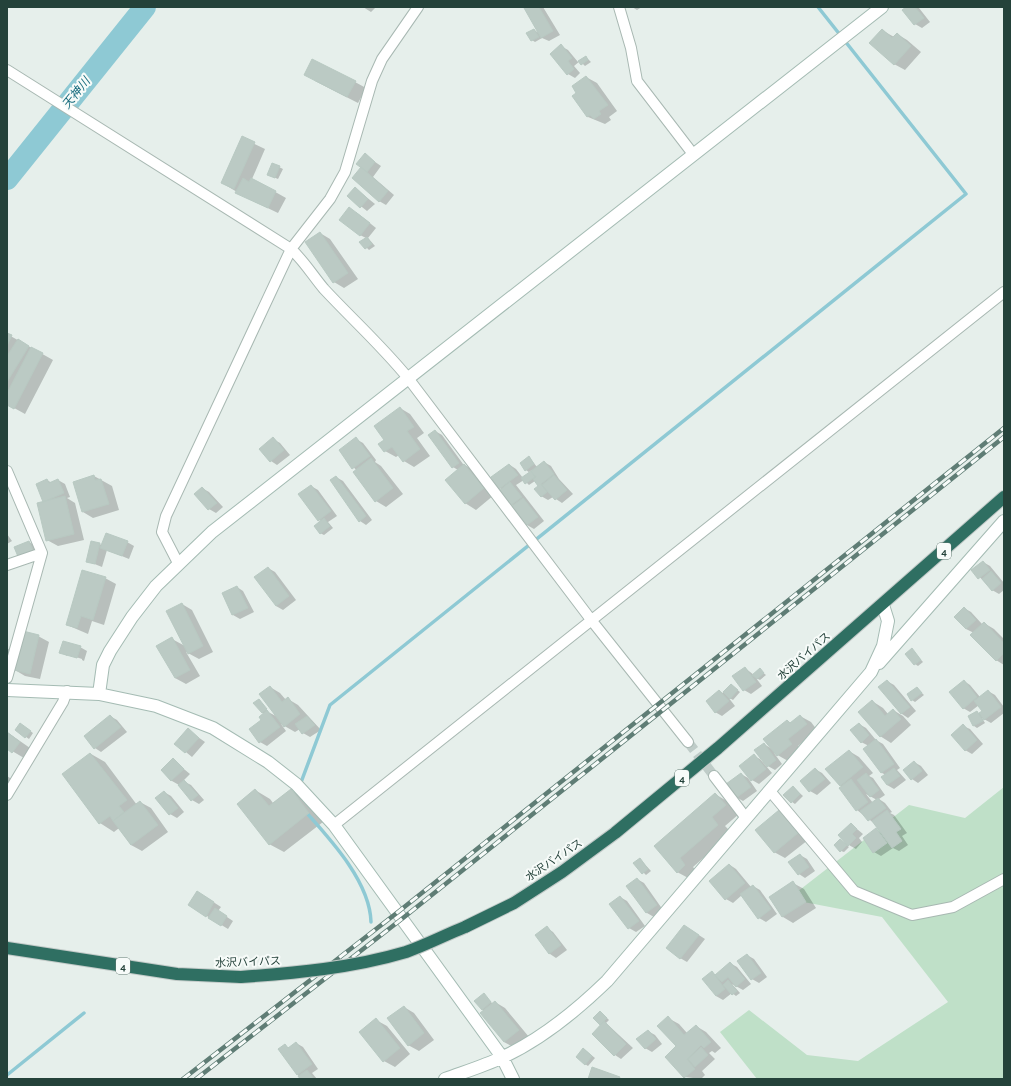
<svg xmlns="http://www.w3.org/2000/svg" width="1011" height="1086" font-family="Raleway,'Noto Sans JP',sans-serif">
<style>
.green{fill:#bfe0c8}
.shadow{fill:#0003;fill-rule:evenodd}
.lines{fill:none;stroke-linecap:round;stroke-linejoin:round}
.stream{stroke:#8ec9d4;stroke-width:3.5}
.river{stroke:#8ec9d4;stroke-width:22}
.building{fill:#bbcac4;stroke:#b8c9c2}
.street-tunnel{stroke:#bfccc8;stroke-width:10;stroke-dasharray:10 5;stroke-linecap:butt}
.street-casing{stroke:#a8b8b2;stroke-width:12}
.secondary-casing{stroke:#a4bbb3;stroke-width:14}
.highway-casing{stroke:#c2cac8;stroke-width:14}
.street{stroke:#fff;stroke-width:10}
.secondary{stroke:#fff;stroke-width:12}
.highway{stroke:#2f6f62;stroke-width:12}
.rail-casing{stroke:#5f7d75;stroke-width:4.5}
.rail{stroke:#f7fbf9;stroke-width:3;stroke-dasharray:9;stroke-linecap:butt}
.highway-bridge-casing{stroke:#c2cac8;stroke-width:14;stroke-linecap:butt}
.highway-bridge{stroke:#2f6f62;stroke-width:12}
.labels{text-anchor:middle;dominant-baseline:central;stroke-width:4;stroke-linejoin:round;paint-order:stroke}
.shield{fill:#f7fbf9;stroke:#637a73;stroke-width:1}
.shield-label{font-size:10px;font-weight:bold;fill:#24423a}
.street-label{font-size:11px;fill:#24423a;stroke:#f7fbf9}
.water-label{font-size:12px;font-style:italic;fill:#1c6f80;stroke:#f7fbf9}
</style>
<rect width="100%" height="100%" fill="#e6efeb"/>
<!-- green -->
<path class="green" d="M1004 787V1079H757L720 1032 749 1010 807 1055 858 1061 948 1002 882 917 788 899 909 805 965 818Z"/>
<!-- shadow -->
<path class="shadow" d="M363 7H376L371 12Z
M528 7H543L560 35 549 41 542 38 535 42 532 40 528 34 534 30 539 33Z
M632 7H642L637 10Z
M908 7 919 8 930 22 922 28 915 24 904 10Z
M882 30 894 37 897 34 907 40 921 52 905 70 894 64Z
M561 46 568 50 578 62 586 57 591 62 585 66 580 61 574 66 580 73 575 78 568 74Z
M586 77 597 83 617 111 609 117 611 120 605 124 588 117 578 93Z
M315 81 355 82 366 88 358 103Z
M242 138 265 149 252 179 286 198 278 213 247 198 222 183Z
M365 155 381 166 373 177 394 195 386 205 379 201 362 167Z
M273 164 283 169 278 179 271 176Z
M355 188 375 204 367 211 348 196Z
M356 212 376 228 368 238 375 246 369 250 361 242 366 238 360 235Z
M320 233 330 239 358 279 344 288 334 282Z
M7 334 53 360 25 414 7 404Z
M400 408 410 414 424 433 417 438 430 456 414 467 404 461 399 455 396 457 385 451 386 440Z
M435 431 442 435 463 464 475 471 494 495 476 510 465 503 458 470 453 467Z
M273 439 280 443 290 455 277 465 271 461Z
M356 439 363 443 376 460 375 462 381 466 403 494 386 507 376 501 356 470 340 451Z
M529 457 537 467 544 462 551 466 559 479 573 494 562 503 553 497 548 500 541 496 539 486 535 481 529 485 524 480 516 485 544 521 534 529 527 525 500 488 510 465 516 469 523 478 530 473 526 470ZM532 470 536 476 529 472Z
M94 476 112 486 119 510 93 518 83 512Z
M336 477 343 481 372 520 366 525 360 521Z
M47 480 52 483 58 480 65 484 70 497 67 498 75 503 84 540 58 546 47 540 45 502Z
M311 486 318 490 337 516 328 522 333 528 324 535 320 533 321 521 319 520Z
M202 488 209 492 223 507 216 513 209 509 196 494Z
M7 534 12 541 7 544Z
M29 542 36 546 40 557 16 548Z
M127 542 134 546 129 559 107 550 102 567 87 561 99 544 102 545Z
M983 562 990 566 1004 583V590L999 594 992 590 973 570Z
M268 568 275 572 296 600 283 610 276 606Z
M105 578 116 584 104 625 92 621 88 634 67 625Z
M237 587 243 591 254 612 240 619 233 615 223 594Z
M182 604 192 610 213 652 199 659 186 652 200 676 186 684 175 678 172 639 185 646Z
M964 608 971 612 982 624 984 623 994 629 1004 639V665L996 660 974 633 966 629Z
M38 636 49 642 40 679 25 676 15 670Z
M80 647 87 651 84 661 82 660V659L67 654V656L61 652Z
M7 648 13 652 7 663Z
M912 650 923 662 918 666 915 664Z
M745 668 754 675 760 670 766 675 760 680 756 678 762 686 751 694 744 690 734 676Z
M887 681 894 685 916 711 908 718 902 714 879 687Z
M964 681 970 685 980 697 988 691 995 695 1004 707V713L991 723 982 718 985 723 977 728 974 726 969 716 977 712 980 714 983 711 979 705 970 712 963 708Z
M731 685 740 692 733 700 728 697 735 706 722 716 715 712 719 691 723 693Z
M270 687 280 693 286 700 288 699 298 705 321 730 310 737 303 733 300 729 295 732 281 724 286 731 267 746 260 742 264 714 262 712 259 700 268 712 278 717Z
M917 688 924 695 915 702 912 700Z
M872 701 883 708 888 714 893 710 903 716 911 725 891 743 880 736Z
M110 716 117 720 127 732 101 752 95 748Z
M800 716 811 722 817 730 798 746 802 750 788 761 774 753 782 764 775 770 766 765 764 744 772 749 787 721 792 723Z
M859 724 866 728 876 740 883 744 900 768 897 770 906 780 894 789 887 785 886 775 882 773 865 749 869 746 861 742Z
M23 726 33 733 29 739 16 730Z
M963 726 970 729 983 744 972 754 965 750Z
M188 730 205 742 192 757 176 744Z
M7 732 30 748 24 758 7 748Z
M849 751 859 757 873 773 869 776 873 778 885 795 879 799 885 803 892 812 890 813 894 815 907 833 902 836 908 845 899 851 893 848 881 856 874 852 864 839 876 830 882 833 875 824 857 810 840 785ZM866 794 877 800 873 803Z
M91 754 105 762 137 805 140 802 151 808 168 832 142 851 131 845 119 828 114 832 100 823 63 774Z
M754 756 760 759 772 773 759 784 752 780Z
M173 760 190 774 183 781 191 785 204 800 199 804 192 800 179 785 172 781 162 770Z
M914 762 921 766 928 775 918 783 912 779Z
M815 769 822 773 831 783 817 795 810 791 801 781Z
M741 774 748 778 757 791 743 801 736 797Z
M7 776 13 780 7 787Z
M793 787 803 796 795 804 792 802Z
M255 790 270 799 273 803 291 790 305 799 323 822 284 852 269 844Z
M164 792 171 796 184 812 177 818 170 814 157 798Z
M715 794 730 803 739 814 725 826 732 833 693 867 699 874 692 880 677 872 655 846Z
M779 811 790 817 808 840 785 858 774 852Z
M851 824 863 834 859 838 862 842 856 849 847 844Z
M840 840 849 847 844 852 841 851Z
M800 855 807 859 815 871 805 878 799 874Z
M640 859 651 871 646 875 634 863Z
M730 865 736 869 751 887 753 886 760 890 777 914 766 922 759 918 742 895 733 903 726 899Z
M637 879 644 883 663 910 654 917 647 913 628 886Z
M793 883 804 889 816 908 793 923 783 917 771 897Z
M204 896 221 907 218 911 233 921 228 929 189 905Z
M620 897 627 901 645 926 636 932 629 928 610 904Z
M547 928 553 932 567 950 556 958 550 954Z
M691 930 705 939 687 962 680 958Z
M747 955 754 959 767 977 759 983 752 979Z
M730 963 737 967 751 984 743 990 732 984 740 993 736 996 732 993 723 1000 716 996 712 973 717 975Z
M484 995 493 1004 495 1002 505 1008 529 1037 515 1048 504 1042 482 1009Z
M404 1007 414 1013 434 1040 419 1051 408 1045Z
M603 1014 609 1020 606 1023 633 1048 621 1059 615 1055 601 1024Z
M668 1018 679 1024 687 1033 696 1026 706 1032 721 1048 715 1053 712 1051 709 1053 715 1059 702 1071 705 1075 701 1079 685 1077 666 1057 678 1046Z
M376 1020 387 1026 410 1054 395 1067 384 1061 361 1032Z
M648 1031 655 1035 662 1044 652 1052 645 1048Z
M296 1043 303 1047 318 1069 312 1073 317 1079H301L280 1049 285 1046 290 1048Z
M584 1049 595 1058 588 1066 585 1064Z"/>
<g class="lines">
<!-- stream -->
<path class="stream" d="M300 785 330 705 966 194 818 7
M305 811C331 840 370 882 371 922
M7 1075 84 1013"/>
<!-- river -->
<path class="river" d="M7 179 145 7"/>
</g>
<!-- building -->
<path class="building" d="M526 7H539L553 31 541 38 524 8Z
M906 7H915L924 18 914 25 902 10Z
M534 29 539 37 531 41 526 33Z
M882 29 892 38 897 33 911 46 894 65 869 43Z
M561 44 572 58 568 61 574 69 567 75 550 54Z
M586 56 588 60 581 65 578 61Z
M312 59 356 81 347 97 304 75Z
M586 76 608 105 599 111 601 114 594 119 590 115 587 117 572 96 576 93 572 86Z
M242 136 255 142 234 189 221 183Z
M365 153 375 162 367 172 356 164Z
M272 163 280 166 275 178 267 175Z
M361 167 388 191 379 202 352 178Z
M243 178 249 182 251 178 276 191 268 208 235 193Z
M355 187 368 199 360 208 347 196Z
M349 207 370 223 360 236 339 220Z
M320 232 348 273 333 283 305 242Z
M367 237 372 244 365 249 359 242Z
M7 333 12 335 7 346Z
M18 339 29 346 7 382V356Z
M31 347 43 353 14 409 7 405V393Z
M400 407 414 427 407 431 420 449 403 462 392 447 384 452 378 444 384 440 374 426Z
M435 430 459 463 452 468 428 435Z
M273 437 284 450 270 462 259 449Z
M356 437 370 456 352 469 339 450Z
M529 456 534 464 525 471 520 463Z
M371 458 393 488 375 502 353 472Z
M544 461 554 474 541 484 547 492 541 497 534 489 538 486 533 479 536 477 531 471Z
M464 464 484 488 465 504 445 480Z
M509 464 518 475 499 489 491 477Z
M531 471 535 477 525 484 521 478Z
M94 475 95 480 101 479 109 504 82 512 73 482Z
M554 475 567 490 555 500 542 485Z
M336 476 366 516 359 522 330 480Z
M47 479 49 483 58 479 64 493 43 502 36 484Z
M510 482 522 497 511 505 500 490Z
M311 485 331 511 318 521 298 494Z
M202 487 217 503 208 510 194 494Z
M65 496 74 534 46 541 37 503Z
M523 498 538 517 527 525 512 506Z
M324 518 330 526 320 534 314 526Z
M106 533 128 541 122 556 100 548Z
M29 541 34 553 19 559 14 547Z
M91 541 100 543 95 564 86 562Z
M983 561 990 570 978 579 971 570Z
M268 567 289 596 276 606 254 577Z
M82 570 106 577 93 620 81 616 77 628 66 625Z
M991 571 1001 583 992 591 982 579Z
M237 586 248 608 232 615 222 593Z
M182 603 203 646 188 654 166 611Z
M964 607 976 620 966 629 954 617Z
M984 622 1004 643V653L996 661 970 635Z
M23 631 39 635 30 674 14 670Z
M172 637 190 670 175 678 156 646Z
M63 641 81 646 77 658 59 653Z
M912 648 921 660 914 665 905 654Z
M745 667 756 682 743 691 732 676Z
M760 668 764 673 757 679 752 675Z
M887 680 910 707 901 714 878 687Z
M964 680 977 697 963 709 949 692Z
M731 684 738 690 730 699 723 692Z
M270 686 282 702 288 697 300 714 284 727 259 694Z
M917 687 922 693 911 701 907 694Z
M719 690 729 701 715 713 706 701Z
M988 690 1001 707 984 720 979 713 982 711 974 701Z
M259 699 267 709 262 713 253 703Z
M872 700 885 716 893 709 901 719 880 737 858 712Z
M267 710 280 727 259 743 249 729 261 720 259 717Z
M977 711 983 721 973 726 968 716Z
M110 715 121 727 94 749 84 736Z
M800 715 807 724 788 739 792 744 777 756 763 739 787 720 790 723Z
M307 716 315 725 302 734 295 724Z
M20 723 31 731 25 738 15 730Z
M859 723 869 735 861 743 850 730Z
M963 724 977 740 965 751 951 735Z
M188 728 199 738 185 753 174 744Z
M7 732 20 742 12 753 7 749Z
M876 739 894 764 881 773 863 749Z
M764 743 776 760 767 767 754 750Z
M849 750 863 767 840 786 825 769Z
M90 753 127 800 119 806 124 812 113 821 110 816 99 824 62 774Z
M754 754 766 769 751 781 739 766Z
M173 758 184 769 171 781 161 770Z
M914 761 922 771 911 780 903 770Z
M815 768 825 779 809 792 800 781Z
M894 768 900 776 887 785 881 777Z
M741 773 751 787 736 798 726 784Z
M866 773 879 790 870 797 857 780Z
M851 779 868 802 856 811 839 788Z
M184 780 198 795 191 801 178 785Z
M793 786 800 794 791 803 783 795Z
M255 789 269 806 291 789 309 813 269 845 237 804Z
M164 791 178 808 169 815 155 798Z
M715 793 726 805 712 817 718 825 680 858 685 865 677 873 654 846Z
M878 798 886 808 868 821 860 811Z
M140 801 158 825 131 845 113 821Z
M779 810 798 833 774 853 755 830Z
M887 810 901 829 896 832 902 841 892 848 872 821Z
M851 823 857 829 852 834 856 838 848 846 838 835Z
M876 828 887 843 873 853 863 838Z
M840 839 847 845 840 852 834 845Z
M800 854 809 867 798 875 788 862Z
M640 858 648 869 642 874 633 863Z
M729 864 745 883 725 900 709 881Z
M637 878 657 905 646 913 626 886Z
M793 881 806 902 782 917 769 897Z
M753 885 771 909 758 919 740 894Z
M197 891 214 902 206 917 188 905Z
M620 896 639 921 628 929 609 904Z
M215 908 227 916 221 926 208 918Z
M684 925 699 935 680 959 666 948Z
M547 926 561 945 549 954 535 935Z
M747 954 761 973 751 980 737 961Z
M730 962 745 979 736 987 728 977 722 982 715 975Z
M712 971 725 989 716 996 702 979Z
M728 980 737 991 732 995 723 985Z
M484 993 491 1002 482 1010 474 1001Z
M495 1001 519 1030 504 1042 480 1013Z
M404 1006 424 1033 408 1046 387 1018Z
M600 1011 607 1018 600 1025 593 1018Z
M668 1016 684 1035 696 1025 711 1042 704 1048 701 1045 687 1059 695 1069 684 1078 665 1057 676 1046 657 1026Z
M376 1018 400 1048 383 1062 359 1032Z
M604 1021 626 1044 614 1056 592 1034Z
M648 1030 656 1039 645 1049 636 1039Z
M296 1042 312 1064 297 1075 278 1049 285 1044 288 1048Z
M701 1047 708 1055 695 1067 688 1059Z
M583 1048 592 1056 585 1065 576 1057Z
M592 1067 620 1077 619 1079H588Z
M307 1070 314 1079H300L298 1076Z"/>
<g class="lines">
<!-- street-tunnel -->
<path class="street-tunnel" d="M688 742 714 776"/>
<defs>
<path id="street" d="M619 7 631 48 637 81 693 154
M7 70 291 249C304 261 313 276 324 289 352 319 382 346 408 378L592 621 688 742
M7 471 42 553 7 678
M178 563 162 532 166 516 291 249 330 199 345 172 372 81 382 59 418 7
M7 565 42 553
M714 776 746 818
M770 791 854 891 912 915 953 907 1004 879
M7 795 63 702 67 691
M334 825 1004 292"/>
<path id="secondary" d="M879 663 1004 521
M7 690 99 694 156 706 213 728 268 762 296 784 334 825 502 1057 513 1079
M99 694 103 665 110 651 132 617 156 586 212 532 882 7
M445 1079C464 1072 484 1066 503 1057 542 1039 576 1011 607 981L871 672 883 646 888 621 883 605"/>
<path id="highway" d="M465 927 514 903 562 872 615 833 718 748 1004 497
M7 948 177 974 241 977"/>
</defs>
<!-- street casing -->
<use href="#street" class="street-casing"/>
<!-- secondary casing -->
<use href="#secondary" class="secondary-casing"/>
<!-- highway casing -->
<use href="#highway" class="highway-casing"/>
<!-- street -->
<use href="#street" class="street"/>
<!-- secondary -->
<use href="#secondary" class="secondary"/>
<!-- highway -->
<use href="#highway" class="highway"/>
<defs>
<path id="rail" d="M183 1079 398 912 1004 428
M196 1079 403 918 1004 437"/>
</defs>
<!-- rail casing -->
<use href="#rail" class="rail-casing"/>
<!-- rail -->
<use href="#rail" class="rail"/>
<defs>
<path id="highway-bridge" d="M241 977C296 973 352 968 406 952 426 945 445 935 465 927"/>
</defs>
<!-- highway-bridge casing -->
<use href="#highway-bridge" class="highway-bridge-casing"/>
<!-- highway-bridge -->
<use href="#highway-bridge" class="highway-bridge"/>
</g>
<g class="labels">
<!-- shield labels -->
<g class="shield">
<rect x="937" y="543" width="14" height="16" rx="3"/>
<rect x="675" y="770" width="14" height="16" rx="3"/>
<rect x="116" y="958" width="14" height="16" rx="3"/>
</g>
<g class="shield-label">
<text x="944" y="551">4</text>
<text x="682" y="778">4</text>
<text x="123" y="966">4</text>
</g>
<!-- street labels -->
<g class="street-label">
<text transform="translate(804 656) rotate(-41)">水沢バイパス</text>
<text transform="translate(554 860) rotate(-34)">水沢バイパス</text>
<text transform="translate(248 962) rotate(-2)">水沢バイパス</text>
</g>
<!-- water labels -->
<g class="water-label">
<text transform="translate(76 93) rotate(-51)">天神川</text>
</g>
</g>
<!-- border -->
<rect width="1011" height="1086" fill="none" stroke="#24423a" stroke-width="16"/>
</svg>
